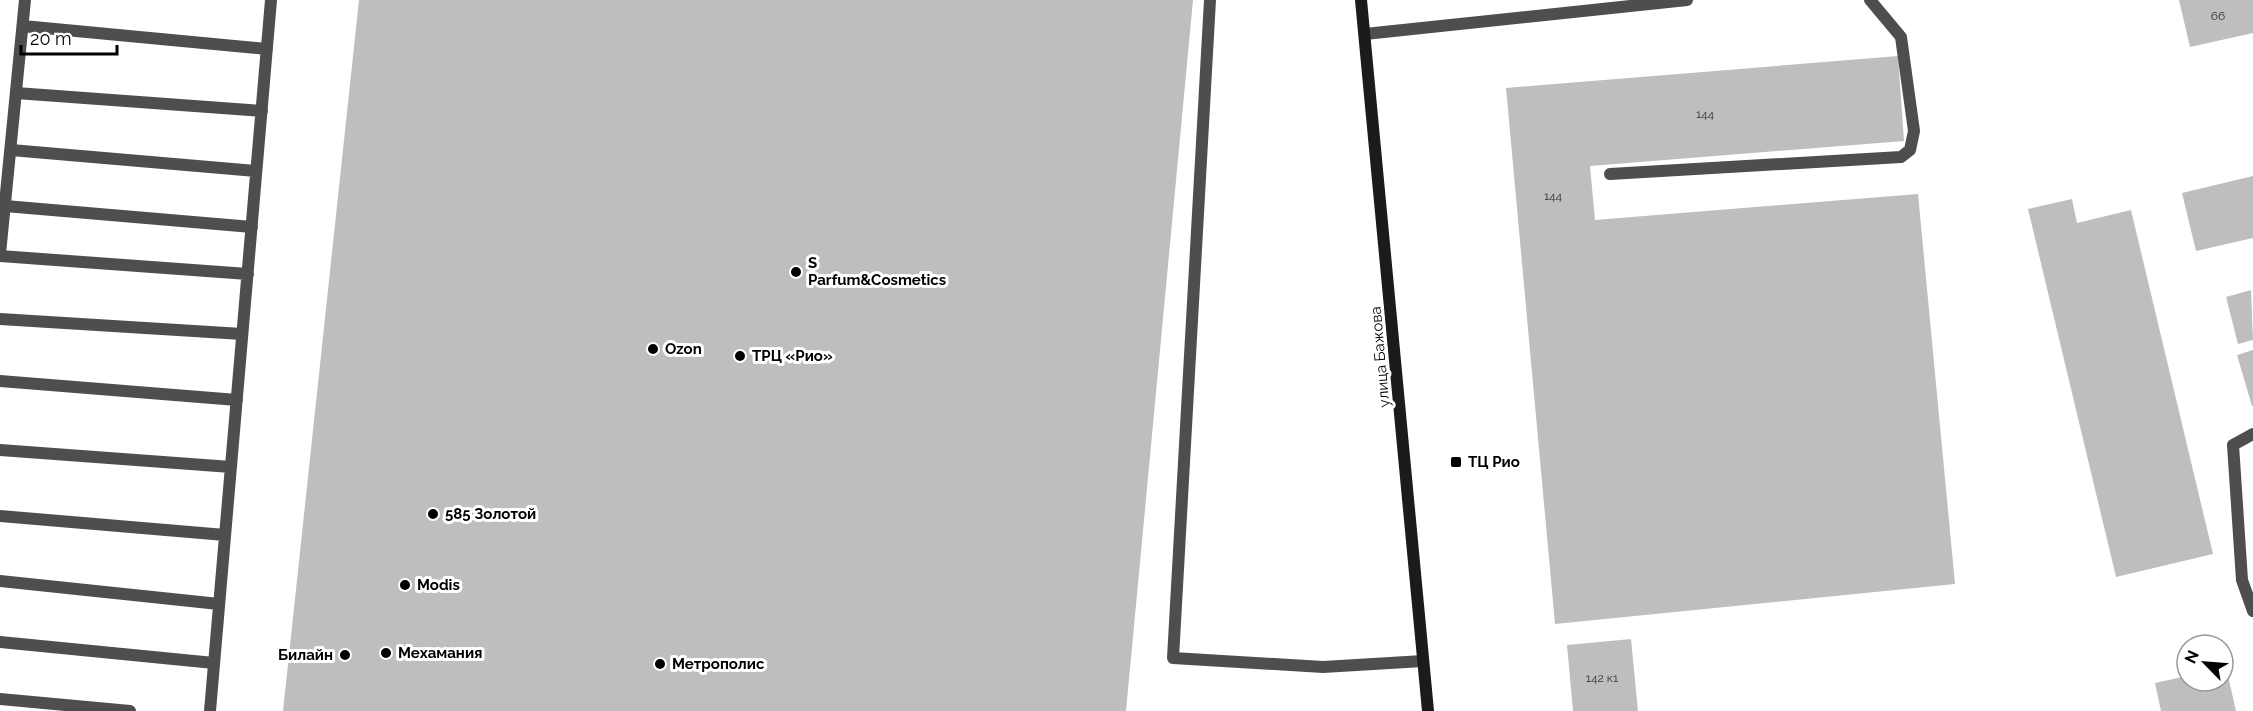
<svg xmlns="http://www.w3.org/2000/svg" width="2253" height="711" font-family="Raleway,sans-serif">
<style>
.building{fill:#bebebe}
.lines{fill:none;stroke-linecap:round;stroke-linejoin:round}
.lane{stroke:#4e4e4e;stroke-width:12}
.street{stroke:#4e4e4e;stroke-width:12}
.secondary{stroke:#1b1b1b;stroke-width:12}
.poi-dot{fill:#000;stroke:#fff;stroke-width:2}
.labels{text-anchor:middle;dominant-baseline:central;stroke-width:6;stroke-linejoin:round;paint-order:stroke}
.number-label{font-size:12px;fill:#303030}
.poi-label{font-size:15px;font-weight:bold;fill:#000;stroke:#fff;text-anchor:start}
.street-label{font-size:15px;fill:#000;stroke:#fff}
</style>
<rect width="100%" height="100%" fill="#fff"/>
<!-- building -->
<path class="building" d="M359 0H1193L1126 711H283Z
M2179 0H2253V33L2190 47Z
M1898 56 1904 141 1590 166 1595 220 1918 194 1955 584 1555 624 1506 88Z
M2253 176V238L2196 251 2182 193Z
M2072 199 2077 223 2131 210 2213 554 2116 577 2028 209Z
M2251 290 2253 340 2238 344 2226 297Z
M2253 350V406H2252L2237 355Z
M1631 639 1638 711H1573L1567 645Z
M2226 667 2236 711H2161L2155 683 2187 676V681H2223V668Z"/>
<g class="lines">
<!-- lane -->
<path class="lane" d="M1210 0 1173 658 1323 667 1423 661
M23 26 267 49
M1365 34 1687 0
M16 93 262 111
M11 150 256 171
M1610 174 1901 157 1910 150 1914 131 1901 37 1870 0
M5 206 252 227
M0 254 25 0
M0 256 248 274
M0 319 242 334
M0 381 237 400
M0 450 231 467
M0 516 225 535
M0 581 219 604
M0 642 214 663
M0 699 130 711
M210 711 271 0"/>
<!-- street -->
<path class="street" d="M2253 434 2233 445 2242 580 2253 611"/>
<!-- secondary -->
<path class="secondary" d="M1361 0 1428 711"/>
</g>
<!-- markers -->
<g class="poi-dot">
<circle cx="796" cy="272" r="6"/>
<circle cx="653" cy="349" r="6"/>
<circle cx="740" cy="356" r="6"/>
<rect x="1450" y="456" width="12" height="12" rx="3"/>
<circle cx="433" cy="514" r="6"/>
<circle cx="405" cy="585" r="6"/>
<circle cx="386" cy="653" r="6"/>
<circle cx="345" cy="655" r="6"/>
<circle cx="660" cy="664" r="6"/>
</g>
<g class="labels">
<!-- number labels -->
<g class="number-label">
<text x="2218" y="16">66</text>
<text x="1705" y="114">144</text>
<text x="1553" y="196">144</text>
<text x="1602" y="678">142 к1</text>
</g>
<!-- poi labels -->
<g class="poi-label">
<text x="808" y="263">S<tspan x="808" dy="17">Parfum&amp;Cosmetics</tspan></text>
<text x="665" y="349">Ozon</text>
<text x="752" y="356">ТРЦ «Рио»</text>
<text x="1468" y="462">ТЦ Рио</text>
<text x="445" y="514">585 Золотой</text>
<text x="417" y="585">Modis</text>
<text x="398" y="653">Мехамания</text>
<text x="333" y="655" text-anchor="end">Билайн</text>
<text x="672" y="664">Метрополис</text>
</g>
<!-- street labels -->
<g class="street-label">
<text transform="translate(1380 357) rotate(-95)">улица Бажова</text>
</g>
</g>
<!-- north arrow -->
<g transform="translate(2205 663) rotate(295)"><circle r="28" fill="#ffffff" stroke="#999999" stroke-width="1.5"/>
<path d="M0-4.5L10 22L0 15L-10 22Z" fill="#000000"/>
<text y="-9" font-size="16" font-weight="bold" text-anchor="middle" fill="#000000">N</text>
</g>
<!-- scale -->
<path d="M21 45v9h96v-9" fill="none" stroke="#000000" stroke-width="3"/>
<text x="30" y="45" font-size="18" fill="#000000" stroke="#ffffff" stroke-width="4.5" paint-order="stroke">20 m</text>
</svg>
